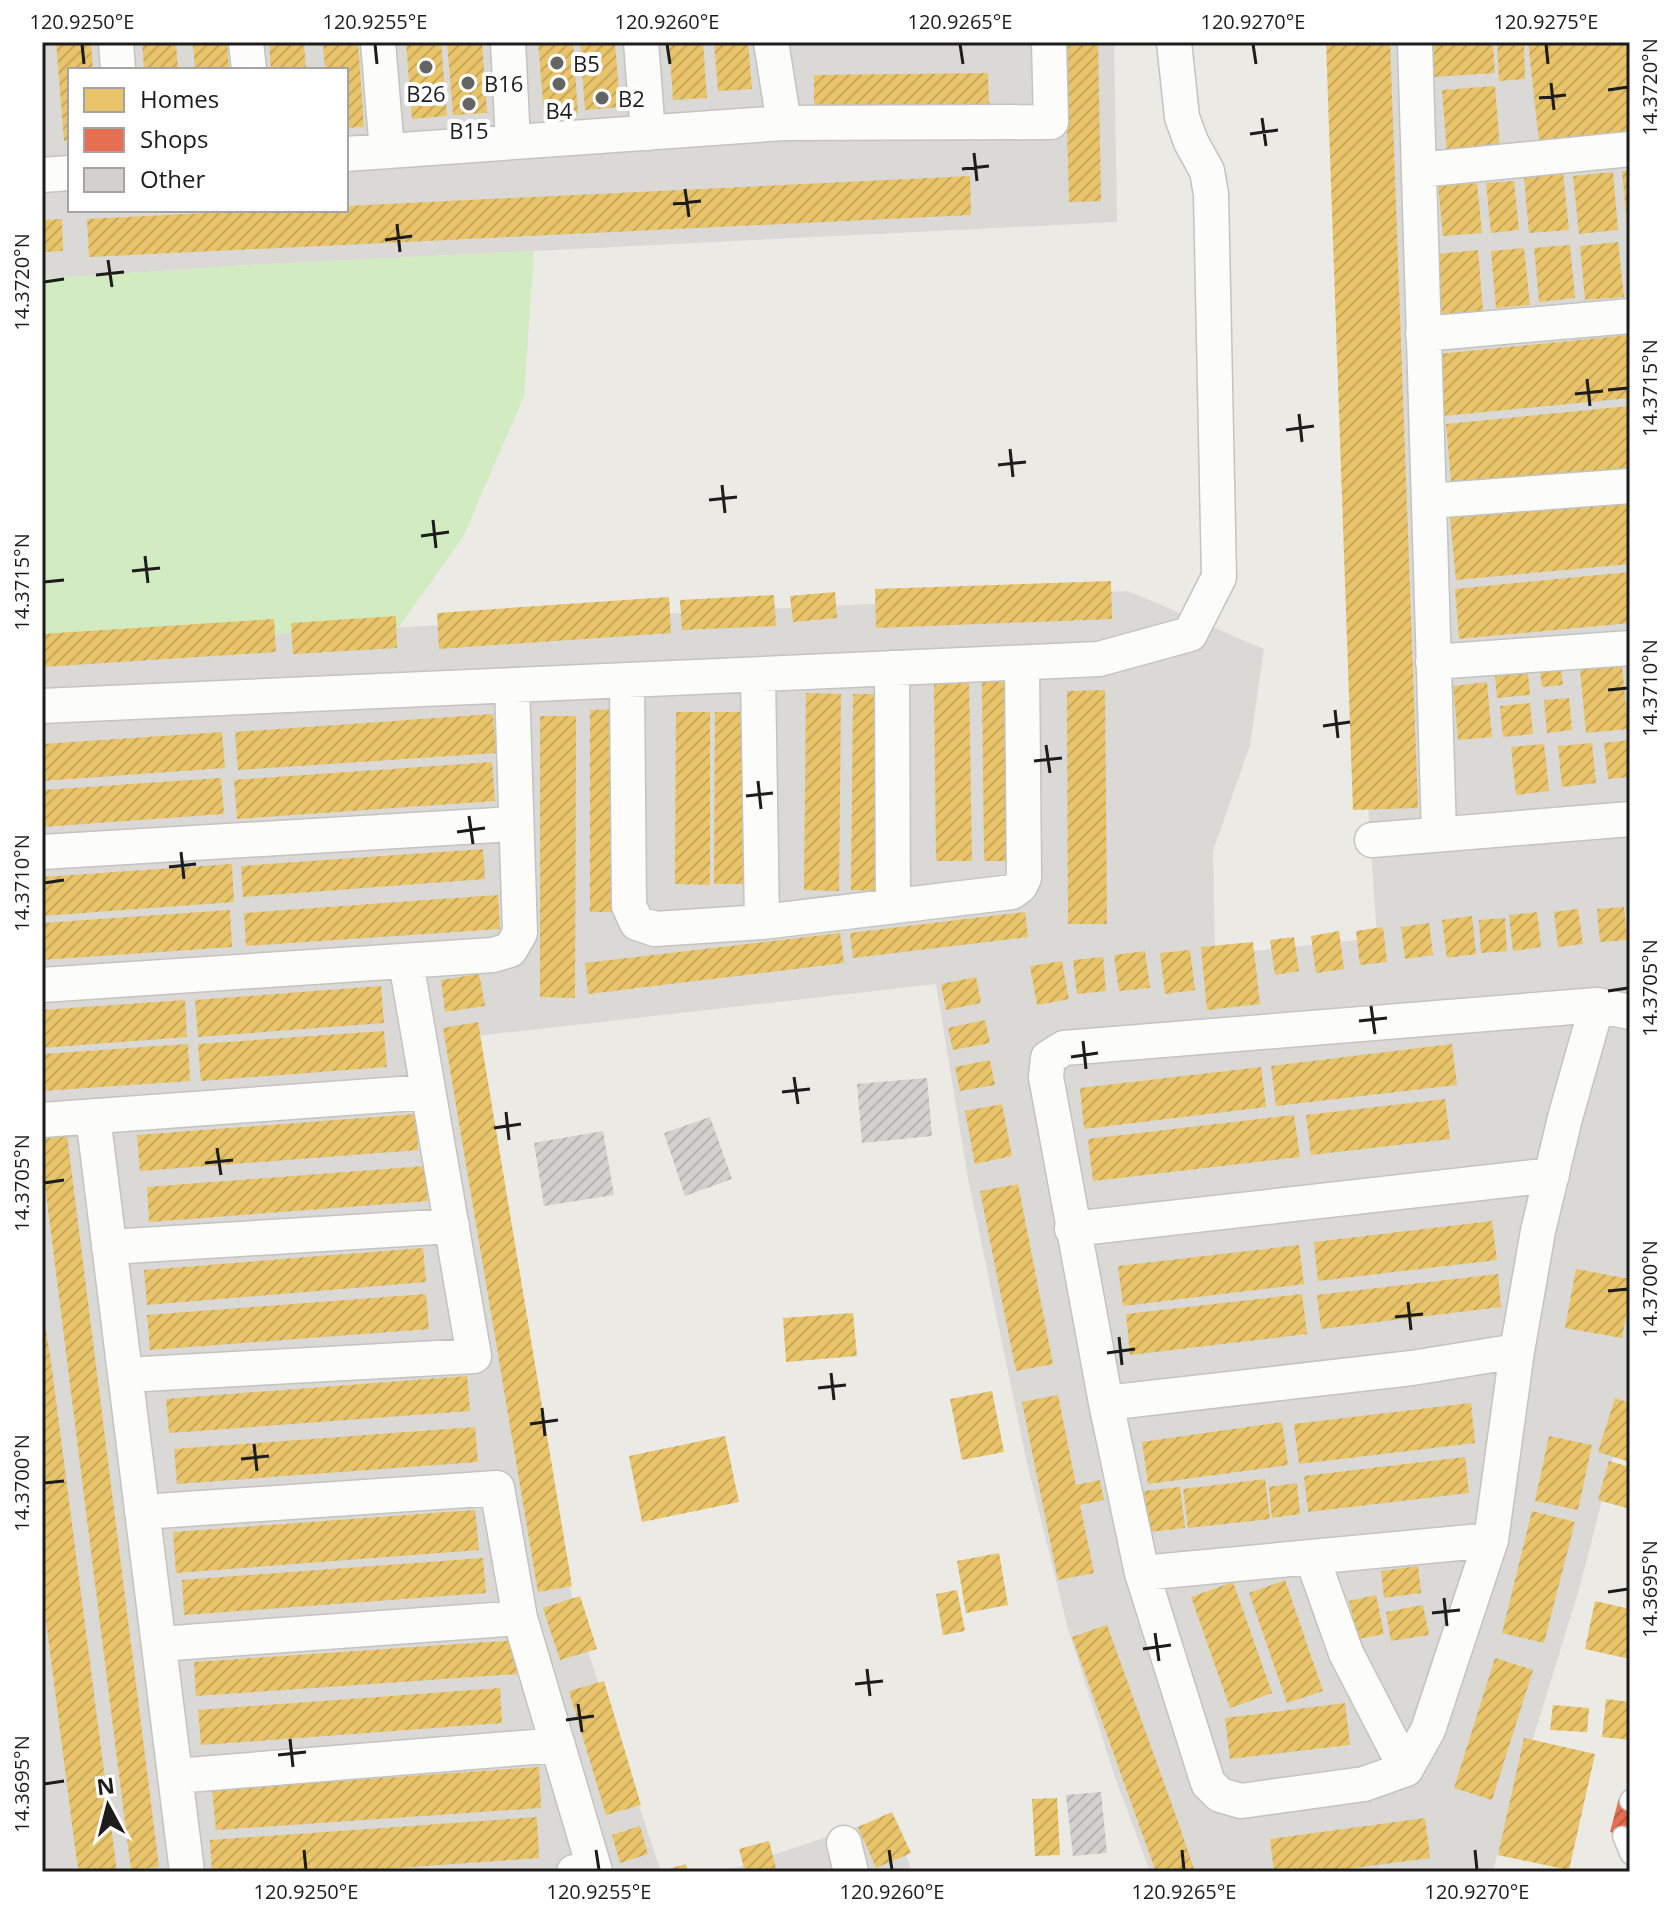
<svg xmlns="http://www.w3.org/2000/svg" width="1672" height="1914" font-family="'Open Sans',sans-serif">
<style>
.residential{fill:#dad9d6;fill-rule:evenodd}
.grass{fill:#d2ebc0}
.homes{fill:url(#homes-hatch)}
.shops{fill:url(#shops-hatch)}
.building{fill:url(#building-hatch)}
.lines{fill:none;stroke-linecap:round;stroke-linejoin:round}
.lane-casing{stroke:#c3c3c0;stroke-width:21}
.street-casing{stroke:#c3c3c0;stroke-width:37}
.lane{stroke:#fcfcfb;stroke-width:18}
.street{stroke:#fcfcfb;stroke-width:34}
.ticks{fill:none;stroke:#1c1c1c;stroke-width:3}
.poi-dot{fill:#646462;stroke:#fff;stroke-width:3}
.labels{text-anchor:middle;dominant-baseline:central;stroke-width:8;stroke-linejoin:round;paint-order:stroke}
.poi-label{font-size:22px;fill:#1c1c1c;stroke:#fff;text-anchor:start}
.neatline{fill:none;stroke:#1c1c1c;stroke-width:3}
.ticks-label{font-size:20px;text-anchor:middle;fill:#1c1c1c}
</style>
<defs>
<pattern id="homes-hatch" width="6" height="6" patternUnits="userSpaceOnUse" patternTransform="scale(2)"><rect width="6" height="6" fill="#e9c46a"/><path d="M-1 1l2-2M0 6l6-6M5 7l2-2" fill="none" stroke="#c7a85b"/></pattern>
<pattern id="shops-hatch" width="6" height="6" patternUnits="userSpaceOnUse" patternTransform="scale(2)"><rect width="6" height="6" fill="#e76f51"/><path d="M-1 1l2-2M0 6l6-6M5 7l2-2" fill="none" stroke="#ba5a42"/></pattern>
<pattern id="building-hatch" width="6" height="6" patternUnits="userSpaceOnUse" patternTransform="scale(2)"><rect width="6" height="6" fill="#d3d1cd"/><path d="M-1 1l2-2M0 6l6-6M5 7l2-2" fill="none" stroke="#b5b3af"/></pattern>
</defs>
<rect width="100%" height="100%" fill="#ebeae4"/>
<!-- residential -->
<path class="residential" d="M42 42H1114L1117 222 248 265 42 279ZM70 70H346V210H70Z
M1334 42H1630V1391L1580 1586 1492 1872H1150L1115 1777 1068 1629 1026 1459 968 1178 936 984 477 1036 574 1609 661 1872H42V645L1128 591 1264 649 1250 745 1213 851 1215 955 1377 938 1355 613Z
M892 1815 912 1872H723Z"/>
<!-- grass -->
<path class="grass" d="M534 251 524 396 463 537 398 628 42 645V279L248 265Z"/>
<!-- homes -->
<path class="homes" d="M56 42H91L93 70H70V141H64Z
M142 42H176L178 70H144Z
M193 42H227L229 70H195Z
M269 42H304L306 70H271Z
M323 42H358L364 127 346 128V70H325Z
M406 42H441L447 116 412 119Z
M447 42H482L487 113 453 115Z
M538 42H573L578 113 544 115Z
M580 42H615L620 107 585 110Z
M669 42H703L707 98 673 100Z
M714 42H748L752 89 718 91Z
M1065 42H1098L1101 201 1069 202Z
M1326 42H1390L1418 808 1353 810Z
M1431 42H1493L1495 73 1433 77Z
M1497 42H1524L1525 79 1499 81Z
M1528 42H1630V140L1540 150Z
M988 73 989 108 814 111V75Z
M1495 86 1500 150 1447 154 1442 90Z
M1622 171H1630V234H1628Z
M1563 172 1569 230 1529 233 1524 176Z
M1613 172 1618 230 1579 234 1573 176Z
M970 176 971 215 89 257 87 219 268 210H346V206Z
M1514 181 1519 230 1491 233 1486 183Z
M1477 183 1482 233 1443 236 1438 186Z
M62 219 63 251 42 252V220Z
M1618 242 1624 297 1585 300 1580 246Z
M1570 245 1575 298 1539 302 1534 248Z
M1524 248 1530 305 1496 308 1491 251Z
M1478 250 1483 311 1442 315 1437 254Z
M1630 335V398L1443 416 1438 354Z
M1630 406V475L1452 492 1446 424Z
M1630 500V564L1456 580 1450 517Z
M1630 572V623L1459 639 1455 589Z
M1111 581 1112 619 876 628 875 589Z
M835 592 837 618 793 622 790 596Z
M774 595 776 626 682 630 680 600Z
M669 597 671 633 439 649 437 613Z
M396 616 397 648 293 654 291 623Z
M274 619 276 652 42 667V634Z
M1622 665 1628 729 1586 733 1580 669Z
M1561 669 1563 685 1542 687 1540 671Z
M1528 673 1530 695 1497 698 1495 676Z
M1017 681 1019 861H984L982 682Z
M934 682H969L972 861H936Z
M1487 682 1492 737 1458 740 1453 686Z
M1105 690 1107 924H1068L1067 691Z
M806 693 841 694 839 891 804 890Z
M853 694H888L886 891 851 890Z
M1569 698 1572 730 1547 733 1544 700Z
M1530 703 1533 734 1503 737 1500 706Z
M622 709V912H590V710Z
M676 712H710V885L675 884Z
M715 712H749L748 884H714Z
M493 714 496 753 238 770 235 732Z
M540 716H576L575 998 540 997Z
M222 732 225 768 42 781V744Z
M1630 740V777L1608 779 1604 743Z
M1592 743 1596 783 1562 787 1558 746Z
M1544 744 1549 791 1516 795 1511 747Z
M492 762 495 801 237 819 234 780Z
M221 778 224 814 42 827V790Z
M483 849 485 879 243 897 241 866Z
M232 864 234 902 42 916V877Z
M498 895 500 929 246 946 244 913Z
M1624 907 1627 940 1600 942 1597 909Z
M1578 909 1583 944 1558 947 1554 912Z
M230 910 232 947 42 960V923Z
M1025 912 1028 937 853 958 850 933Z
M1537 912 1541 947 1513 951 1509 915Z
M1472 916 1476 954 1447 958 1442 920Z
M1505 918 1507 951 1481 953 1479 920Z
M1429 923 1433 955 1405 959 1401 927Z
M1383 927 1387 962 1360 965 1356 931Z
M1339 931 1344 969 1316 973 1311 936Z
M840 933 844 963 588 994 585 963Z
M1294 937 1299 971 1275 975 1270 940Z
M1253 942 1260 1004 1207 1010 1201 947Z
M1190 950 1195 990 1165 994 1160 953Z
M1145 951 1150 988 1119 991 1114 955Z
M1103 957 1106 991 1077 994 1073 960Z
M1062 961 1069 999 1037 1005 1030 966Z
M479 974 485 1006 445 1012 441 980Z
M976 977 981 1003 946 1010 941 984Z
M381 986 384 1023 198 1037 195 1000Z
M185 1000 187 1037 42 1048V1010Z
M985 1020 990 1043 953 1050 948 1028Z
M478 1022 572 1586 538 1592 443 1028Z
M384 1031 387 1067 201 1081 198 1044Z
M188 1044 190 1081 42 1091V1054Z
M1452 1044 1457 1085 1276 1106 1271 1066Z
M990 1060 995 1085 960 1091 955 1067Z
M1261 1067 1266 1107 1084 1129 1080 1088Z
M1445 1099 1450 1139 1311 1155 1306 1115Z
M1002 1104 1012 1156 975 1164 965 1111Z
M416 1114 418 1150 140 1171 137 1135Z
M1294 1115 1300 1157 1093 1181 1088 1139Z
M67 1135 159 1867 131 1870 42 1161V1139Z
M425 1166 428 1201 149 1222 147 1187Z
M1018 1184 1053 1364 1016 1371 980 1191Z
M1492 1221 1497 1260 1318 1281 1314 1242Z
M1299 1245 1304 1284 1123 1306 1118 1266Z
M423 1248 426 1282 147 1305 144 1270Z
M1576 1269 1630 1279V1294L1622 1338 1565 1328Z
M1498 1274 1501 1307 1321 1329 1317 1295Z
M426 1294 429 1329 150 1350 147 1315Z
M1302 1294 1307 1334 1130 1355 1126 1314Z
M42 1306 51 1362 117 1872H79L76 1855 42 1590Z
M853 1313 857 1356 786 1362 783 1318Z
M467 1376 470 1411 169 1433 166 1399Z
M992 1391 1004 1452 962 1460 950 1399Z
M1058 1395 1076 1485 1100 1480 1104 1500 1080 1505 1094 1573 1058 1580 1022 1402Z
M1615 1398 1630 1403V1462L1598 1452Z
M1471 1403 1475 1443 1299 1464 1294 1424Z
M1282 1422 1288 1465 1148 1484 1142 1442Z
M475 1427 478 1462 177 1484 174 1449Z
M725 1436 739 1502 642 1522 629 1456Z
M1549 1436 1592 1445 1578 1510 1535 1501Z
M1465 1457 1469 1493 1308 1512 1304 1476Z
M1609 1461 1630 1467V1509L1598 1500Z
M1265 1479 1270 1519 1188 1528 1183 1489Z
M1297 1483 1300 1514 1272 1518 1269 1487Z
M1180 1487 1185 1528 1149 1532 1144 1491Z
M475 1510 479 1550 176 1573 173 1532Z
M1532 1511 1575 1522 1544 1643 1502 1633Z
M999 1553 1008 1605 966 1613 957 1561Z
M483 1558 486 1593 184 1615 182 1580Z
M1418 1566 1421 1593 1384 1598 1381 1571Z
M1285 1580 1323 1691 1287 1703 1249 1593Z
M1233 1582 1272 1693 1230 1708 1191 1597Z
M957 1590 965 1631 943 1635 936 1594Z
M1376 1595 1384 1634 1358 1639 1349 1601Z
M580 1596 597 1649 560 1660 543 1608Z
M1595 1601 1630 1609V1659L1585 1649Z
M1423 1605 1429 1635 1391 1641 1386 1612Z
M1107 1625 1176 1816 1195 1872H1156L1148 1850 1072 1637Z
M516 1640 518 1674 196 1696 194 1662Z
M1495 1658 1533 1670 1492 1800 1454 1788Z
M604 1681 641 1805 606 1815 569 1691Z
M500 1688 502 1723 201 1745 198 1710Z
M1606 1699 1630 1702V1740L1602 1737Z
M1345 1703 1350 1745 1230 1759 1225 1718Z
M1553 1705 1589 1708 1587 1732 1550 1730Z
M1524 1738 1595 1754 1569 1870 1498 1855Z
M539 1767 541 1808 216 1830 212 1790Z
M1057 1798 1060 1855 1035 1856 1032 1799Z
M892 1812 911 1853 876 1868 858 1827Z
M537 1817 539 1858 343 1872H212L210 1840Z
M1425 1818 1430 1858 1324 1872H1274L1270 1839Z
M640 1826 648 1854 620 1863 612 1835Z
M769 1841 777 1872H745L739 1849Z
M686 1864 688 1872H661V1871Z"/>
<!-- shops -->
<path class="shops" d="M1619 1798 1630 1801V1838L1610 1832Z"/>
<!-- building -->
<path class="building" d="M927 1078 932 1136 862 1143 857 1084Z
M710 1117 732 1179 685 1196 664 1133Z
M603 1131 614 1195 544 1206 534 1143Z
M1101 1792 1107 1853 1073 1856 1066 1795Z"/>
<g class="lines">
<defs>
<path id="lane" d="M1629 1801 1630 1799
M1622 1836 1630 1855"/>
<path id="street" d="M116 42 118 70
M246 42 249 70
M378 42 387 151
M508 42 513 142
M641 42 648 133
M771 42 784 123
M1415 42 1439 834
M346 154 784 123 1051 122 1049 42
M1419 170 1630 149
M42 175 70 173
M1423 334 1630 316
M1429 501 1630 486
M1433 662 1630 648
M892 668 893 906
M758 675 762 922
M627 681 629 906 637 923 655 929 762 922 1012 892 1020 886 1024 878 1022 663
M42 706 1099 659 1190 634 1219 577 1211 194 1207 171 1191 142 1182 117 1174 42
M1372 840 1630 819
M42 852 515 824
M42 985 493 955 510 950 520 933 512 685
M1597 1005 1565 1118 1538 1231 1517 1351 1491 1540 1428 1730 1406 1769 1364 1784 1241 1801 1220 1795 1208 1783 1142 1573 1106 1403 1046 1077 1048 1058 1064 1048 1597 1005 1630 1012
M93 1116 187 1872
M42 1120 428 1092
M1072 1229 1552 1175
M109 1247 452 1226
M125 1375 474 1356 406 962
M1106 1403 1412 1368 1517 1351
M142 1512 497 1488 520 1618 595 1871 574 1872
M1312 1557 1346 1653 1406 1769
M1142 1573 1491 1540
M159 1644 520 1618
M175 1776 558 1745
M844 1843 851 1872"/>
</defs>
<!-- lane casing -->
<use href="#lane" class="lane-casing"/>
<!-- street casing -->
<use href="#street" class="street-casing"/>
<!-- lane -->
<use href="#lane" class="lane"/>
<!-- street -->
<use href="#street" class="street"/>
</g>
<!-- ticks -->
<path class="ticks" d="M82 44 84 64M375 44 377 64M667 44 670 64M960 44 963 64M1253 44 1256 64M1546 44 1548 64M1551 83 1554 110M1608 90 1628 87M1539 98 1566 95M1262 118 1266 146M1250 134 1278 130M974 153 977 181M962 169 989 166M685 189 689 217M673 204 701 201M397 224 400 252M385 240 412 236M108 260 112 287M96 275 124 272M44 282 64 279M1587 379 1590 406M1608 390 1628 388M1575 394 1603 391M1299 414 1302 442M1286 430 1314 426M1010 449 1013 477M998 465 1026 462M722 485 725 513M709 500 737 497M433 520 436 548M421 536 449 532M145 556 148 583M132 571 160 568M44 582 64 580M1608 690 1628 688M1335 710 1338 738M1323 726 1350 722M1046 745 1050 773M1034 761 1062 758M758 781 761 809M746 796 773 793M469 816 473 844M457 832 485 828M181 852 184 879M169 867 196 864M44 883 64 880M1608 991 1628 988M1371 1006 1375 1034M1359 1021 1387 1018M1083 1041 1086 1069M1071 1057 1098 1053M794 1077 798 1104M782 1092 810 1089M506 1112 509 1140M494 1128 521 1124M217 1148 221 1175M205 1163 233 1160M44 1183 64 1180M1608 1291 1628 1289M1408 1302 1411 1330M1395 1317 1423 1314M1119 1337 1122 1365M1107 1353 1135 1349M831 1373 834 1400M818 1388 846 1385M542 1408 545 1436M530 1424 558 1420M254 1444 257 1471M241 1459 269 1456M44 1483 64 1481M1608 1592 1628 1589M1444 1598 1447 1626M1432 1613 1460 1610M1155 1633 1159 1661M1143 1649 1171 1645M867 1669 870 1696M855 1684 883 1681M578 1704 582 1732M566 1720 594 1716M290 1739 293 1767M278 1755 306 1752M44 1784 64 1781M304 1850 306 1870M596 1850 599 1870M889 1850 892 1870M1182 1850 1184 1870M1475 1850 1477 1870"/>
<!-- markers -->
<g class="poi-dot">
<circle cx="557" cy="63" r="8"/>
<circle cx="426" cy="67" r="8"/>
<circle cx="468" cy="83" r="8"/>
<circle cx="559" cy="84" r="8"/>
<circle cx="602" cy="98" r="8"/>
<circle cx="469" cy="104" r="8"/>
</g>
<g class="labels">
<!-- poi labels -->
<g class="poi-label">
<text x="573" y="63">B5</text>
<text x="484" y="83">B16</text>
<text x="426" y="93" text-anchor="middle">B26</text>
<text x="618" y="98">B2</text>
<text x="559" y="110" text-anchor="middle">B4</text>
<text x="469" y="130" text-anchor="middle">B15</text>
</g>
</g>
<!-- border -->
<rect width="1672" height="1914" fill="none" stroke="#ffffff" stroke-width="88"/>
<!-- legend -->
<rect x="68" y="68" width="280" height="144" fill="#ffffff" stroke="#a4a4a4" stroke-width="2"/>
<rect x="84" y="88" width="40" height="24" fill="#e9c46a" stroke="#a4a4a4" stroke-width="2"/>
<text x="140" y="108" font-size="24" fill="#1c1c1c">Homes</text>
<rect x="84" y="128" width="40" height="24" fill="#e76f51" stroke="#a4a4a4" stroke-width="2"/>
<text x="140" y="148" font-size="24" fill="#1c1c1c">Shops</text>
<rect x="84" y="168" width="40" height="24" fill="#d3d1cd" stroke="#a4a4a4" stroke-width="2"/>
<text x="140" y="188" font-size="24" fill="#1c1c1c">Other</text>
<!-- north arrow -->
<g transform="translate(108 1806) rotate(353)" stroke="#ffffff" stroke-width="6" paint-order="stroke">
<path d="M0-6L14 30L0 20L-14 30Z" fill="#1c1c1c"/>
<text y="-12" font-size="22" font-weight="bold" text-anchor="middle" fill="#1c1c1c">N</text>
</g>
<rect x="44" y="44" width="1584" height="1826" class="neatline"/>
<g class="ticks-label">
<text x="82" y="29">120.9250°E</text>
<text x="375" y="29">120.9255°E</text>
<text x="667" y="29">120.9260°E</text>
<text x="960" y="29">120.9265°E</text>
<text x="1253" y="29">120.9270°E</text>
<text x="1546" y="29">120.9275°E</text>
<text transform="translate(1650 87) rotate(-90)" y="7">14.3720°N</text>
<text transform="translate(22 282) rotate(-90)" y="7">14.3720°N</text>
<text transform="translate(1650 388) rotate(-90)" y="7">14.3715°N</text>
<text transform="translate(22 582) rotate(-90)" y="7">14.3715°N</text>
<text transform="translate(1650 688) rotate(-90)" y="7">14.3710°N</text>
<text transform="translate(22 883) rotate(-90)" y="7">14.3710°N</text>
<text transform="translate(1650 988) rotate(-90)" y="7">14.3705°N</text>
<text transform="translate(22 1183) rotate(-90)" y="7">14.3705°N</text>
<text transform="translate(1650 1289) rotate(-90)" y="7">14.3700°N</text>
<text transform="translate(22 1483) rotate(-90)" y="7">14.3700°N</text>
<text transform="translate(1650 1589) rotate(-90)" y="7">14.3695°N</text>
<text transform="translate(22 1784) rotate(-90)" y="7">14.3695°N</text>
<text x="306" y="1899">120.9250°E</text>
<text x="599" y="1899">120.9255°E</text>
<text x="892" y="1899">120.9260°E</text>
<text x="1184" y="1899">120.9265°E</text>
<text x="1477" y="1899">120.9270°E</text>
</g>
</svg>
